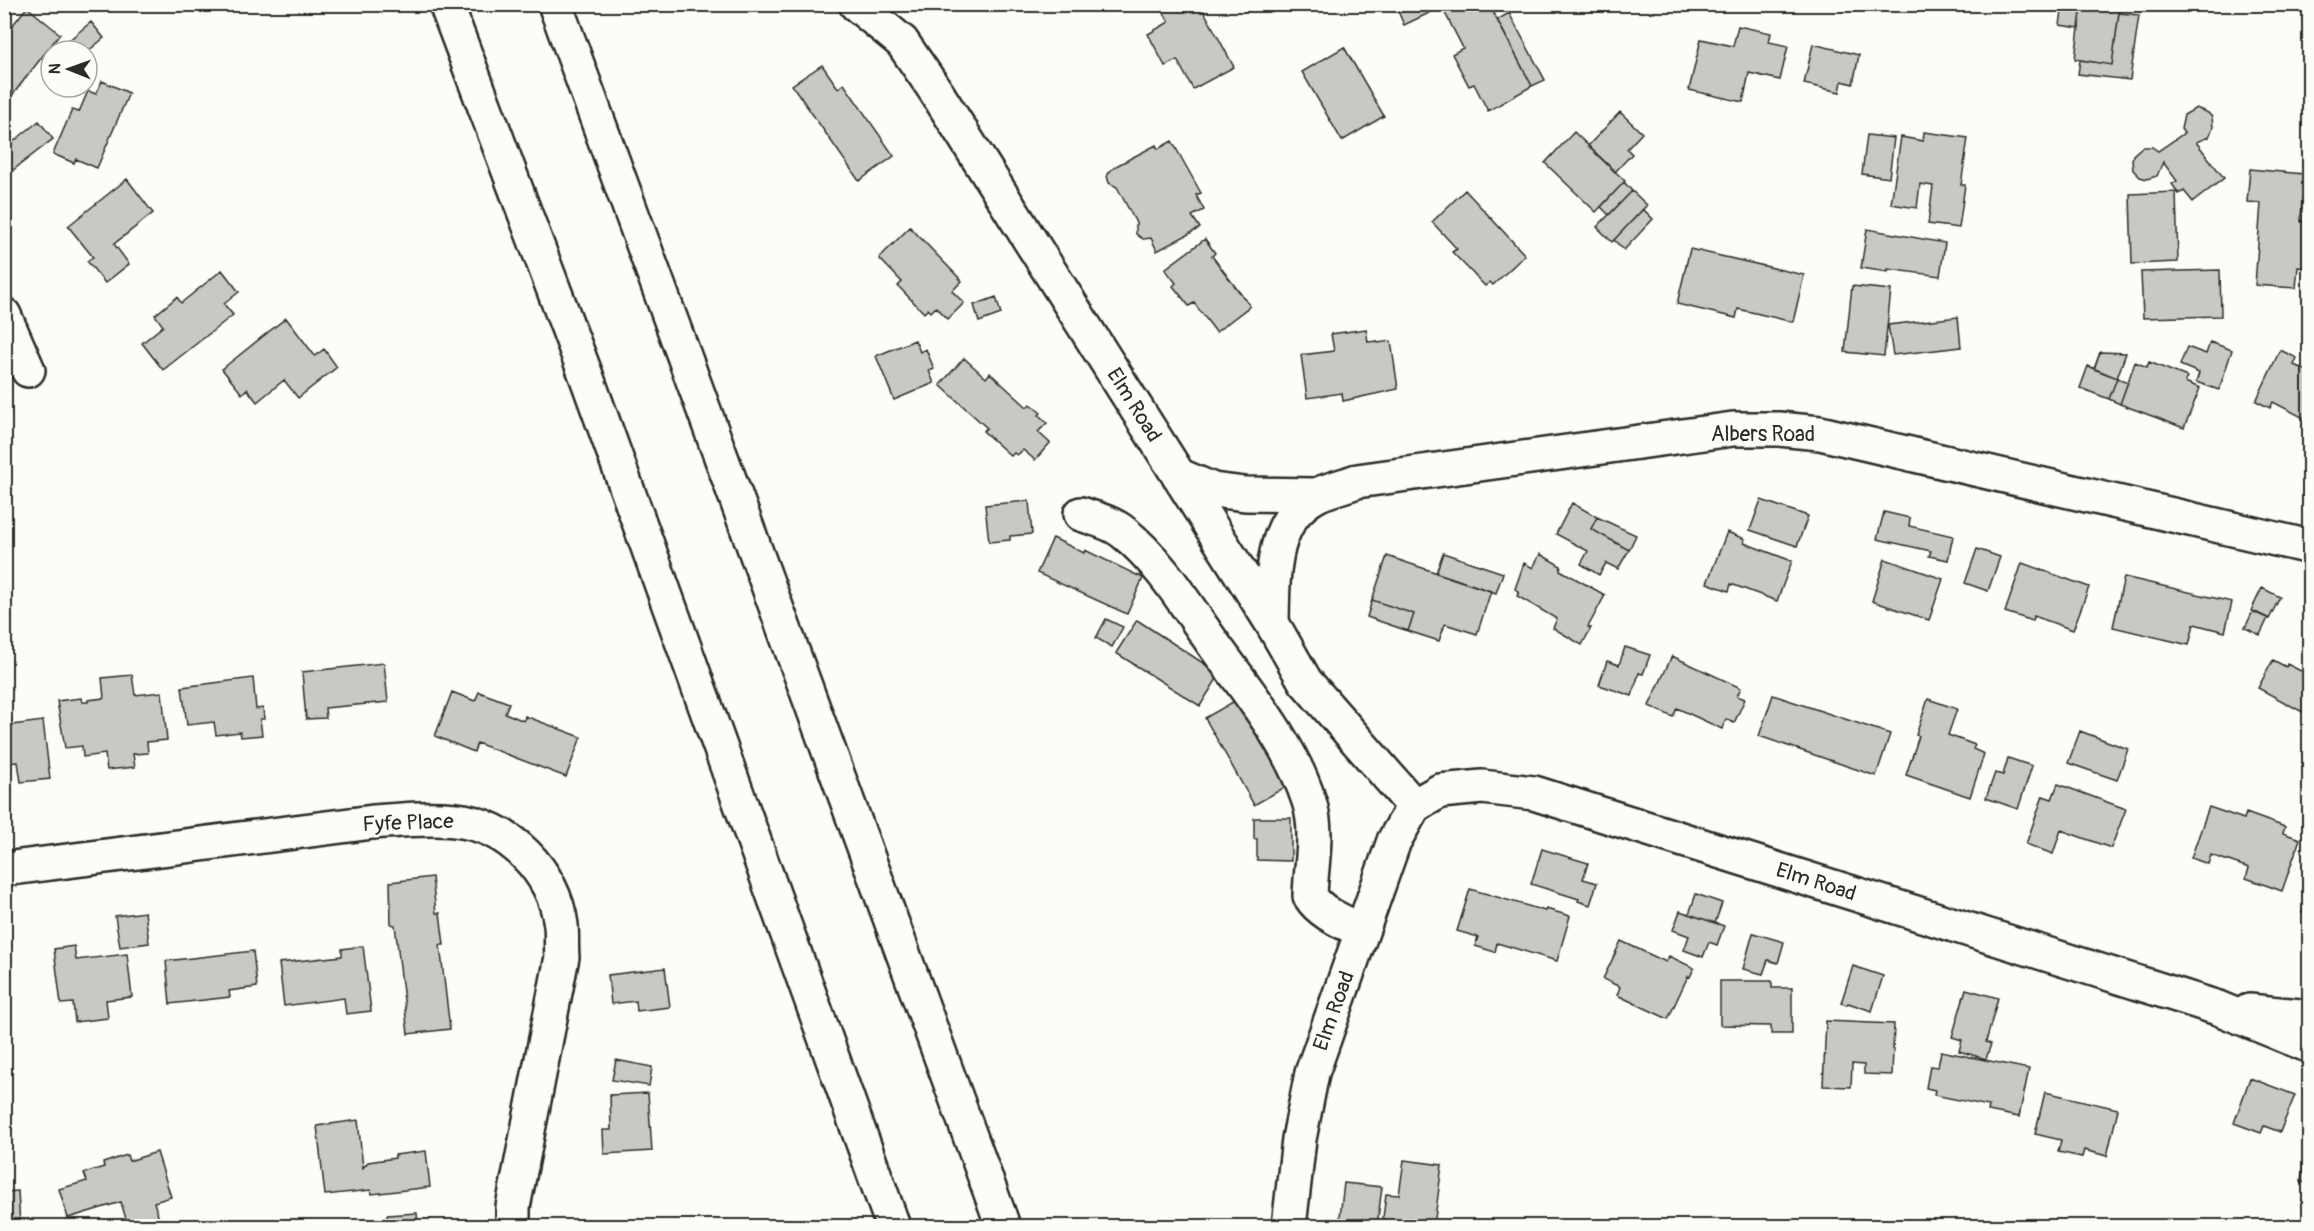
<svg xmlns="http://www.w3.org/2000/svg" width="2314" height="1231" font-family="Pangolin,sans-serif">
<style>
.building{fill:#c9c8c4;stroke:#2b2b2b;stroke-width:1.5}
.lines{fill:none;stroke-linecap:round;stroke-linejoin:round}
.minor-casing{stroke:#2b2b2b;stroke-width:38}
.highway-casing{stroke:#2b2b2b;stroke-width:38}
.minor{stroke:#fdfcf7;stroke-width:33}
.highway{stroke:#fdfcf7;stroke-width:33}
.labels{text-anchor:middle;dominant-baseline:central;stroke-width:5;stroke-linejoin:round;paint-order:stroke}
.street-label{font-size:21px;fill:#2b2b2b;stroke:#fdfcf7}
</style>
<rect width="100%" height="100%" fill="#fdfcf7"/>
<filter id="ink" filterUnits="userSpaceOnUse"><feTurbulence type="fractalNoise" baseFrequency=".0167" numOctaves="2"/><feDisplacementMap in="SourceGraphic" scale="12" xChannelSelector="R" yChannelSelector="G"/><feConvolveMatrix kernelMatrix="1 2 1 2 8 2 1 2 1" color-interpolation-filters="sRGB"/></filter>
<g filter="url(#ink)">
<!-- building -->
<path class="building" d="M1159 4H1200L1234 67 1193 89 1177 60 1165 66 1148 34 1169 22Z
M1395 4H1448L1404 25Z
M1456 4H1489L1532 86 1488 111 1474 84 1469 86 1452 54 1463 48 1444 11Z
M2033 4H2082L2079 28 2060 25 2062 11 2033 7Z
M2082 4H2120L2112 65 2075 59Z
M27 7 60 34 10 98 4 94V36Z
M1509 13 1545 80 1532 86 1497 20Z
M2119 13 2139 15 2130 80 2078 74 2080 60 2112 65Z
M91 22 104 38 87 52 56 51Z
M1738 26 1771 33 1769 42 1788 46 1780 80 1749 73 1743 102 1689 90 1701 39 1733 46Z
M1813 44 1859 55 1853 84 1842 81 1840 92 1804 84Z
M1344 47 1384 116 1342 141 1302 72Z
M822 65 838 88 844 84 894 156 859 181 792 85Z
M102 81 129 93 97 168 76 159 74 163 53 154 72 110 79 112 88 91 96 94Z
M2196 108 2208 113 2212 117 2213 127 2209 137 2196 142 2224 178 2193 202 2184 191 2179 194 2172 184 2177 181 2163 162 2157 176 2147 179 2140 177 2133 170 2132 160 2133 155 2142 147H2152L2158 151 2184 133 2181 129 2184 115Z
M1620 112 1642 133 1627 149 1632 154 1615 172 1588 146Z
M39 121 53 139 8 174 4 169V149Z
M2306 128H2310V171H2304Z
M1574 132 1625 181 1596 212 1545 163Z
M1924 132 1968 138 1961 185H1965L1959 228 1928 224 1933 186 1920 184 1917 208 1891 204 1901 137 1923 141Z
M1867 135 1894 138 1889 178 1862 174Z
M1172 141 1201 193 1196 195 1204 210 1192 216 1200 228 1157 251 1151 238 1143 239 1136 234V223L1117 187 1109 183 1107 176 1111 170 1118 165 1156 145 1158 149Z
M2250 169 2304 174 2301 221 2310 222V268L2298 267 2296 288 2255 285 2261 203 2247 202Z
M127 179 153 213 114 244 129 264 105 283 87 261 93 257 68 226Z
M1624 182 1632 191 1609 215 1601 207Z
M1465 190 1525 255 1493 285 1490 282 1485 286 1452 252 1457 249 1432 222Z
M1632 191 1647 205 1612 242 1597 227Z
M2176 192 2178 262 2132 264 2130 194Z
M1643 209 1653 219 1624 250 1614 240Z
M910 227 962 281 952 291 964 303 948 319 936 307 931 312 928 309 924 313 898 286 902 282 879 258Z
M1867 229 1945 243 1940 276 1888 269V272L1861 268Z
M1205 239 1215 253 1212 256 1250 306 1216 332 1194 303 1189 306 1173 286 1176 283 1165 269Z
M1690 249 1804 275 1793 322 1738 309 1736 318 1677 304Z
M222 270 239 292 224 304 233 315 163 370 142 343 163 326 155 315 177 297 181 303Z
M2220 270 2221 316 2143 318 2141 272Z
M1852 286 1891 290 1884 356 1845 352Z
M996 297 1001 314 979 322 974 305Z
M1958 317 1961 347 1893 355 1888 325Z
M286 318 315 356 324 349 337 367 298 398 284 380 257 402 247 389 242 394 222 369Z
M1366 329 1368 342 1377 341 1378 343 1391 341 1398 389 1343 401 1342 393 1307 398 1301 355 1334 351 1331 334Z
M915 340 920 352 926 349 934 369 929 371 934 383 894 400 876 356Z
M2210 342 2232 350 2219 390 2196 382 2199 373 2180 365 2187 347 2206 354Z
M2280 350 2297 358 2294 365 2310 372V429L2303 426 2306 419 2273 402 2270 408 2256 401Z
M2100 352 2126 353 2117 378 2094 369Z
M964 358 986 378 990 373 1027 407 1030 404 1041 413 1039 415 1047 423 1038 432 1050 443 1035 460 1023 450 1017 455 1014 453 1011 456 983 431 987 428 940 385Z
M2135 362 2147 367 2149 362 2187 377 2185 382 2200 388 2184 428 2120 404Z
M2088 366 2117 378 2109 399 2080 388Z
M2117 378 2128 382 2120 404 2109 399Z
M1761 500 1808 516 1797 546 1750 530Z
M1029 501 1032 534 1010 536V540L989 542 985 505Z
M1572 503 1597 517 1591 529 1629 550 1618 569 1606 563 1599 575 1581 564 1588 551 1556 534Z
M1884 512 1910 518 1909 526 1953 536 1948 560 1929 556 1931 551 1877 539Z
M1597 517 1636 535 1629 550 1591 529Z
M1727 532 1745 539 1744 543 1792 561 1777 601 1731 584 1729 591 1707 583Z
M1053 538 1084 553 1085 550 1143 578 1127 614 1037 573Z
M1977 549 2000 557 1988 591 1965 583Z
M1443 553 1503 573 1496 593 1436 573Z
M1540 554 1561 566 1560 570 1605 595 1588 627 1591 628 1582 645 1553 628 1557 619 1517 596 1519 592 1515 589 1524 563 1533 568Z
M1387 556 1491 591 1477 634 1445 624 1439 641 1408 631 1414 614 1372 600Z
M1885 559 1943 579 1929 620 1872 601Z
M2022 563 2089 587 2073 630 2034 616 2033 621 2005 612Z
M2124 577 2232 602 2225 632 2194 624 2189 645 2113 627Z
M2262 588 2280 597 2269 619 2251 611Z
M1372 600 1414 614 1408 631 1367 617Z
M2253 611 2268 618 2260 635 2245 628Z
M1106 619 1123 627 1112 647 1096 638Z
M1137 620 1220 674 1200 706 1116 653Z
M1625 647 1650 655 1643 674 1639 673 1632 696 1599 685 1607 661 1619 665Z
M1672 656 1741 688 1737 696 1745 699 1734 723 1726 719 1722 729 1677 708 1673 717 1649 706Z
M2273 660 2286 667 2287 664 2305 673 2310 667V716L2258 688Z
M384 663 388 702 325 708 326 718 306 719 302 672Z
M132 675 135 695 162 692 167 740 147 742 148 753 133 754 135 767 107 770 105 754 83 757 82 746 65 748 57 701 81 698 82 702H88V700L104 698 102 678Z
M253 678 256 709 263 708 264 719H260L262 735 241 737 240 732 216 735 214 722 187 725 182 687Z
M452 692 475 701 479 692 509 703 505 713 524 721 525 716 581 737 566 777 477 743 474 752 435 736Z
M1773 695 1890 734 1876 776 1759 736Z
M1238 699 1272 755 1270 756 1287 786 1254 805 1205 718Z
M1928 699 1957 709 1948 735 1975 745 1973 749 1984 754 1970 797 1906 775 1919 736 1916 735Z
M43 721 50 779 21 782 18 762 4 763V726Z
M2080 731 2128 749 2117 780 2068 763Z
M2008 758 2032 766 2018 809 1986 798 1995 773 2003 775Z
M2058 784 2126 809 2111 848 2061 830 2053 854 2026 844 2043 796 2052 799Z
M2209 807 2244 819 2246 813 2285 827 2283 833 2300 839 2282 891 2246 878 2249 868 2211 855 2208 864 2191 858Z
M1254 818H1291V861L1257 860V839H1254Z
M1542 849 1588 863 1583 879 1597 883 1590 905 1578 901 1579 899 1531 884Z
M432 877 436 913H440L444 945H440L450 1029 408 1034 395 925 391 924 390 882Z
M1470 889 1545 911 1546 909 1570 916 1557 961 1497 943 1495 952 1475 946 1478 937 1457 931Z
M2310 890V916L2302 913Z
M1696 894 1722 903 1715 923 1689 914Z
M1680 911 1724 926 1717 945 1709 942 1703 957 1684 950 1689 936 1673 930Z
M145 912 149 943 120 947 115 916Z
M1753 933 1784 942 1778 963 1768 960 1763 974 1743 969Z
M1621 941 1666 962 1669 956 1694 968 1690 977 1688 976 1668 1019 1617 995 1620 987 1603 979Z
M74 946 76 960 127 954 132 997 106 1000 108 1018 75 1022 73 1003 61 1004 54 949Z
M363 946 371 1011 346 1014 344 998 284 1006 279 963 342 956V949Z
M253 951 257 987 229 991 230 997 170 1004 166 961Z
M1853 966 1883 976 1872 1011 1848 1003 1847 1005 1841 1003Z
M665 968 670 1007 637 1011 636 1001 611 1004 608 975Z
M1720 981H1772V988H1792V1034H1771V1026L1720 1025Z
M1966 989 1998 998 1986 1042 1991 1044 1986 1059 1959 1051 1962 1040 1952 1037Z
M1826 1021 1894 1024 1892 1075 1864 1074V1065L1852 1064 1851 1087 1823 1086Z
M1941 1051 2029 1069 2019 1117 1988 1111 1989 1106 1934 1095 1935 1090 1926 1088 1930 1066 1938 1067Z
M616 1060 652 1067 649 1086 612 1080Z
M2250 1078 2295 1095 2280 1132 2264 1126 2261 1133 2234 1123Z
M2045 1092 2118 1109 2107 1156 2084 1150 2082 1157 2058 1152 2061 1140 2035 1134Z
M648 1093 652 1151 604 1154 603 1130H611L610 1095Z
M358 1120 363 1168 368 1162 395 1158V1155L426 1151 430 1187 372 1194 371 1190 325 1195 317 1126Z
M157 1152 171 1197 154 1202 161 1226H128L121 1202 68 1218 59 1189 87 1181 84 1173 104 1167 103 1163 127 1155 129 1161Z
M2305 1152H2310V1183L2301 1182Z
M1404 1160 1442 1165 1434 1226H1382L1386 1194 1399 1195Z
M1344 1183 1382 1187 1377 1226 1339 1225Z
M18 1191 20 1226H4V1192Z
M417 1213 418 1226H387V1215Z"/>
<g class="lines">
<defs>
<path id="minor" d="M856 4 902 42 935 90 1272 623 1305 681 1414 806
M4 315 28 370
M1180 476 1213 490 1245 494 1317 495
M1081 514C1095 519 1111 522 1123 532 1158 559 1186 605 1212 642 1247 691 1290 742 1309 801 1319 832 1311 863 1310 896 1321 914 1344 922 1362 931
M1272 623C1273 578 1270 519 1317 495 1329 489 1344 486 1357 481L1733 429H1779L1820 433 2310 547
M4 869 373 822C400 820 428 817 455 820 509 825 554 872 561 925 562 936 561 947 562 957L513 1207V1226
M2249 1011 2310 1017
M1289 1226 1299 1139 1312 1073 1394 841 1414 806 1440 791 1482 787 1534 793 2218 1008 2310 1046"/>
<path id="highway" d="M446 4 587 378 893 1226
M555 4 1003 1226"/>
</defs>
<!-- minor casing -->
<use href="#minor" class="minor-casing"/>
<!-- highway casing -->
<use href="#highway" class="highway-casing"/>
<!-- minor -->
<use href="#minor" class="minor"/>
<!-- highway -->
<use href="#highway" class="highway"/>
</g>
</g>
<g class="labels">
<!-- street labels -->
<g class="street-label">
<text transform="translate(1134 405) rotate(58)">Elm Road</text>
<text x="1763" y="434">Albers Road</text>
<text transform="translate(408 823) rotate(-2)">Fyfe Place</text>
<text transform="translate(1816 882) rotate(18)">Elm Road</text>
<text transform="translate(1334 1011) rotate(-70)">Elm Road</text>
</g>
</g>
<!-- margin -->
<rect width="2314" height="1231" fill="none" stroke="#fdfcf7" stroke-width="24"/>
<rect x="12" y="12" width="2290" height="1207" fill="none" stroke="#2b2b2b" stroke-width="2" filter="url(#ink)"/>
<!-- north arrow -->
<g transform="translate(69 69) rotate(271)"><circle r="28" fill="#fdfcf7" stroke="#a9a8a5" stroke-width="1.5"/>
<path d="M0-4.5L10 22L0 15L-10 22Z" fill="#2b2b2b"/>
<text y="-9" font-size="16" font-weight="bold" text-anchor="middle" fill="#2b2b2b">N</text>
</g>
</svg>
